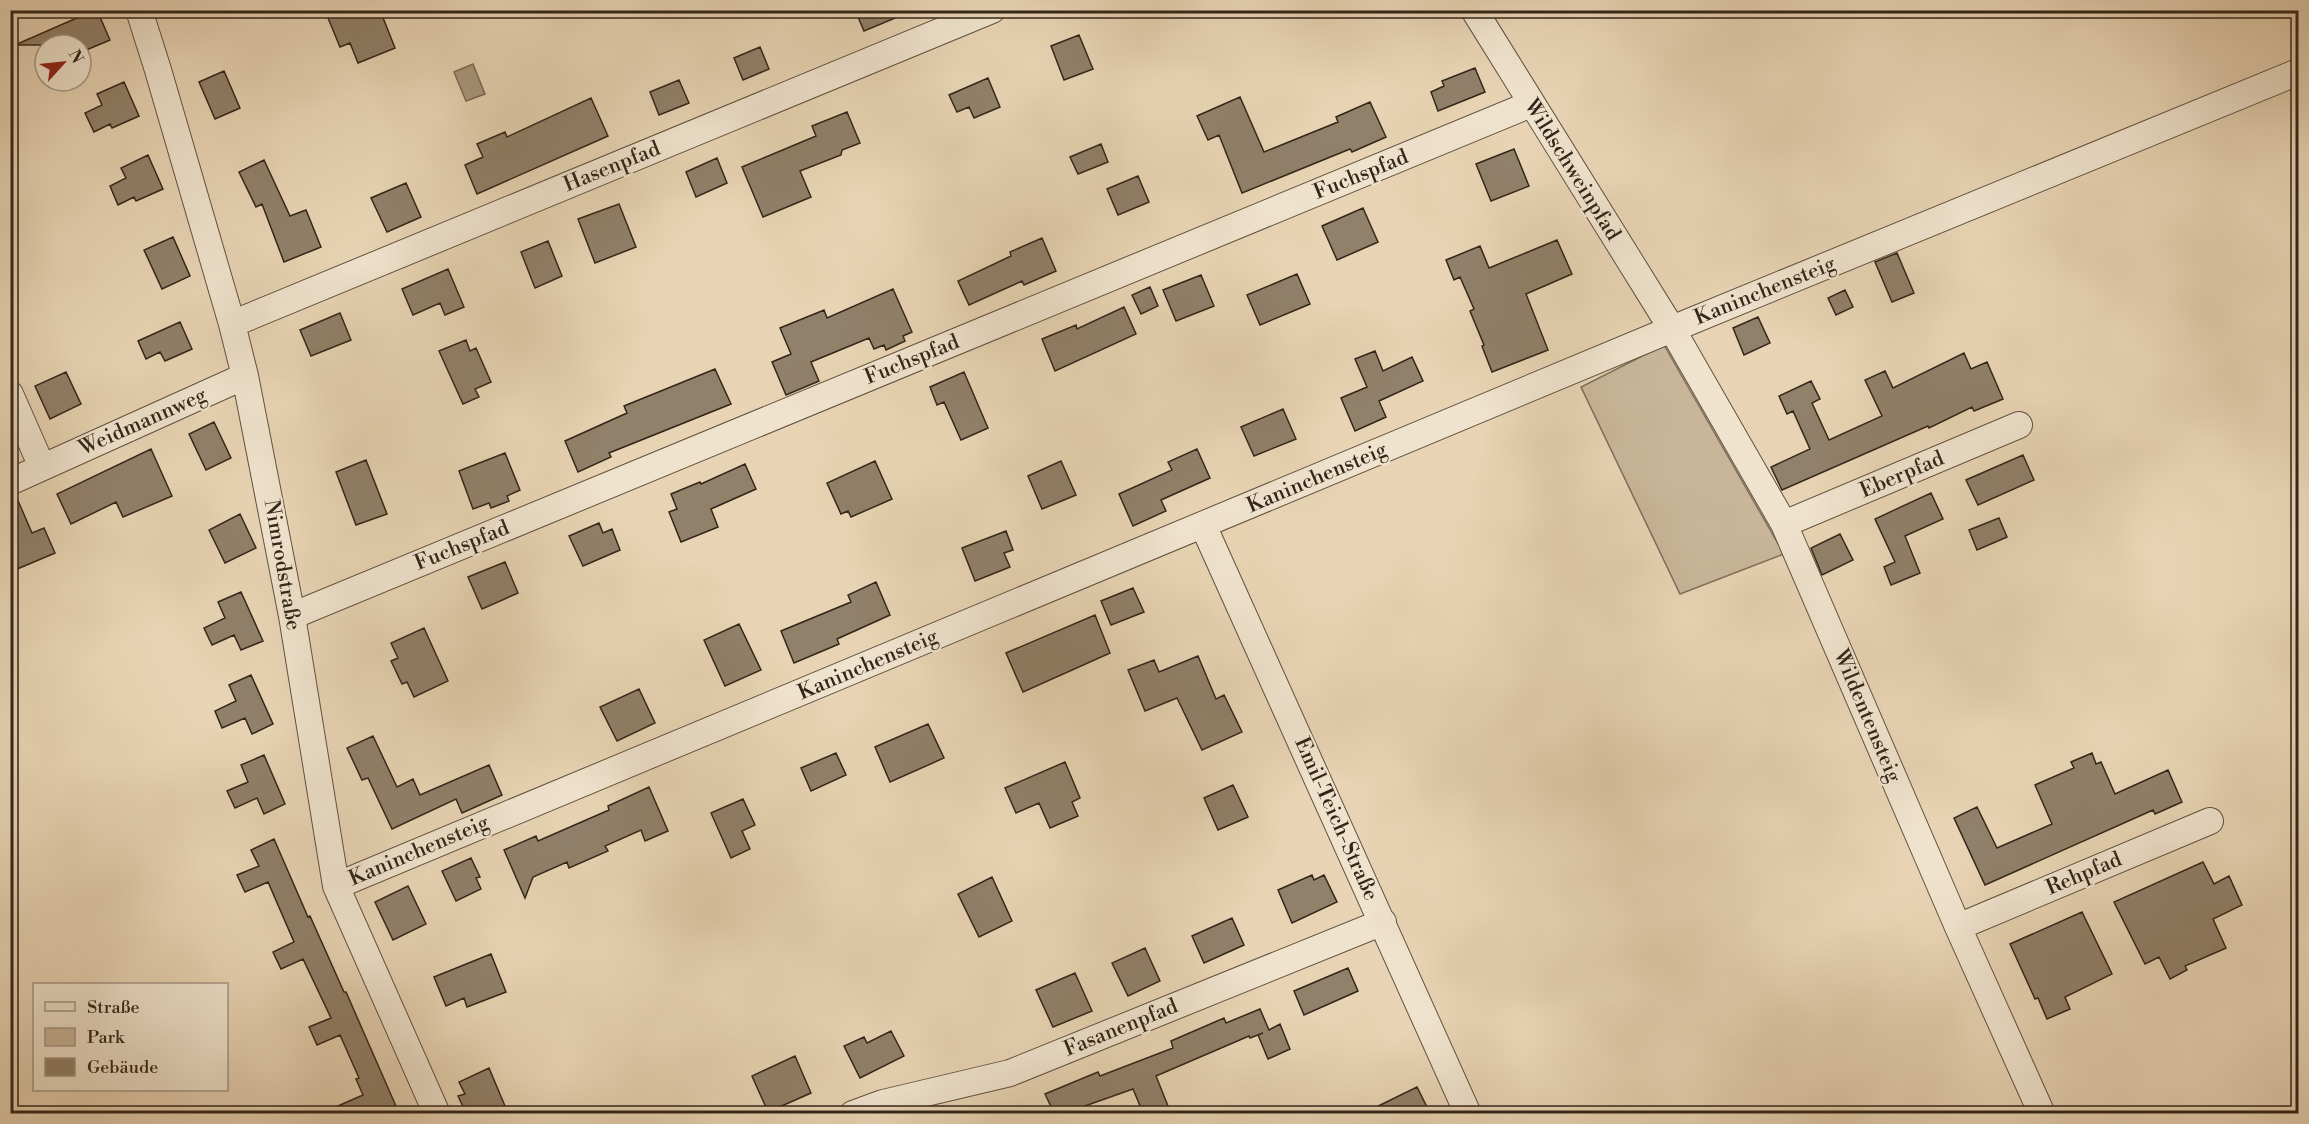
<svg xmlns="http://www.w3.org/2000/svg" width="2309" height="1124" font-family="'Libre Bodoni',serif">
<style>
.green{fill:#c9b69a;stroke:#7e6e5a;stroke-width:1.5}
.water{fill:#aa997f;stroke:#7a6b56;stroke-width:1.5}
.building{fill:#91806a;stroke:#332619;stroke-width:1.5}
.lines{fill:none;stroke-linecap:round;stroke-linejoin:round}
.minor-casing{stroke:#605240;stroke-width:28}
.minor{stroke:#f0e3ce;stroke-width:26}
.labels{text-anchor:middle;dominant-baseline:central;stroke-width:4.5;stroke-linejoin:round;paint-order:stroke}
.street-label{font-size:21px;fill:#332619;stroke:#f0e3ce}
</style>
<rect width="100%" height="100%" fill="#e8d4b4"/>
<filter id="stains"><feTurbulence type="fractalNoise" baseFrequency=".00333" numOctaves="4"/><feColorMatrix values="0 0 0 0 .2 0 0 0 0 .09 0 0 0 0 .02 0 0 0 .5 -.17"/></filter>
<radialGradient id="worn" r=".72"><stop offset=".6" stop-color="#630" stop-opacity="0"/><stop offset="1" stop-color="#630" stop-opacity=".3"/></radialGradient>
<!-- green -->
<path class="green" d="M1664 345 1784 554 1680 594 1581 387Z"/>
<!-- water -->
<path class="water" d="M473 64 485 94 466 101 454 72Z"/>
<!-- building -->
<path class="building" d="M95 10H97L110 40 84 51 82 45H15Z
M347 10H380L395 48 358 63 350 43 340 47 328 18Z
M855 10H912V11L864 31Z
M1079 35 1093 69 1064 80 1051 46Z
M760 47 769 69 743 80 734 58Z
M1475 68 1485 92 1438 111 1431 92 1444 86 1442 81Z
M224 71 240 108 215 119 199 82Z
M988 78 1000 107 974 118 969 107 957 112 949 95Z
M679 80 689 103 659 115 650 92Z
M124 82 139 116 112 128 110 124 94 132 85 113 102 105 97 94Z
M1240 97 1264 152 1338 122 1336 117 1370 102 1386 137 1352 152 1350 149 1242 193 1219 135 1208 140 1197 116Z
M591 98 608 136 477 194 465 165 483 157 477 144 505 132 507 137Z
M847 112 860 143 842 150 841 155 800 171 811 197 763 217 742 167 816 136 812 126Z
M1101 144 1108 162 1078 174 1070 157Z
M1514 149 1529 186 1491 201 1476 164Z
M148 155 163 189 136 201 134 197 118 205 110 186 126 178 121 168Z
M717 158 727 183 696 197 686 172Z
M264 160 290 216 306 210 321 247 284 262 262 204 256 207 239 172Z
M1138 176 1149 202 1118 215 1107 189Z
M406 183 421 217 387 232 371 198Z
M619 204 636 247 595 263 578 219Z
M1363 208 1378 242 1337 260 1322 226Z
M173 237 190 276 162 289 144 250Z
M1042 238 1056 271 1024 285 1022 281 969 305 958 281 1011 256 1010 252Z
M1557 240 1572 274 1526 294 1548 350 1492 372 1482 346 1484 345 1470 311 1474 309 1460 277 1454 280 1446 260 1480 246 1489 268Z
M548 241 562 276 535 288 521 252Z
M1897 253 1914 293 1892 302 1875 262Z
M448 269 464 307 445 315 440 303 413 315 402 289Z
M1297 274 1310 304 1260 325 1247 295Z
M1201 275 1214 306 1176 321 1163 290Z
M1150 287 1158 306 1141 314 1132 295Z
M893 289 912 332 903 336 905 341 886 350 884 345 874 349 869 338 811 362 819 381 786 395 772 362 791 354 780 328 824 310 827 318Z
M1845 290 1853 307 1836 315 1828 298Z
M1124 307 1136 334 1055 371 1042 339 1076 325 1077 329Z
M340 313 351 340 311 356 300 330Z
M1758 317 1770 343 1744 355 1733 328Z
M180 322 192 349 165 361 160 352 146 359 138 341Z
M466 340 470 351 476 348 491 382 475 389 479 397 463 404 439 351Z
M1375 351 1383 371 1412 357 1423 381 1379 401 1386 417 1355 431 1341 398 1367 387 1355 359Z
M1964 353 1971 369 1987 362 2003 399 1974 411 1972 407 1929 428 1928 426 1782 490 1771 467 1810 449 1793 411 1787 414 1779 396 1811 381 1820 399 1812 403 1829 440 1882 416 1865 380 1885 371 1893 388Z
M715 369 731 404 609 453 611 457 578 472 565 441 627 413 624 406Z
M66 372 81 404 50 419 35 386Z
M964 372 988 428 961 440 944 402 937 405 930 387Z
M1283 409 1296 439 1254 456 1241 427Z
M214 422 231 458 206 470 189 434Z
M151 449 172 496 123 517 116 502 71 524 57 494Z
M1197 449 1210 478 1161 500 1166 511 1133 526 1119 494 1172 470 1168 462Z
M505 453 520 490 507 496 509 501 491 508 489 503 473 509 459 471Z
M2023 455 2034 480 1978 505 1966 480Z
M366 460 387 514 356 525 336 472Z
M875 461 892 499 851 517 848 511 841 514 827 483Z
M1061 461 1076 495 1042 509 1028 476Z
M745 464 756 489 711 509 718 527 681 542 669 512 677 509 671 494 700 482 701 484Z
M1931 493 1943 519 1905 536 1920 573 1891 585 1884 567 1895 562 1875 519Z
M16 496 32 533 44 528 55 553 10 572V497Z
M240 514 256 548 225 563 209 530Z
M1999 518 2007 537 1977 550 1969 530Z
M599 523 603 533 612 529 620 550 583 566 569 536Z
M1006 531 1013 550 1004 553 1010 567 975 581 962 548Z
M1840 534 1853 560 1822 575 1811 548Z
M505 562 518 593 482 609 468 577Z
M876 582 890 615 837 639 839 644 794 663 781 631 851 602 848 595Z
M1133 588 1144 612 1111 625 1101 601Z
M241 592 263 641 241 650 234 635 212 645 204 628 225 618 218 602Z
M1095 615 1110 653 1023 692 1006 653Z
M739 624 761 670 725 686 704 640Z
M424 628 448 681 414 697 407 682 402 684 391 661 398 658 391 643Z
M1198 656 1216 699 1224 695 1242 732 1202 750 1177 698 1145 711 1128 670 1154 660 1159 672Z
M251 675 273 724 252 734 245 718 222 728 215 711 236 701 229 685Z
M639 689 655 723 617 741 600 707Z
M928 724 944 758 890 782 875 747Z
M373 736 397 787 413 779 420 795 489 765 502 795 462 813 456 799 392 829 368 778 362 780 347 748Z
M836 753 846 775 811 791 801 768Z
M2092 753 2096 764 2101 762 2115 794 2168 770 2182 802 2155 814 2153 810 1985 885 1954 818 1977 807 1997 848 2052 824 2035 785 2074 768 2071 762Z
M264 755 285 804 264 814 257 798 235 808 227 791 248 782 241 765Z
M1065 762 1080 798 1072 802 1078 816 1050 828 1039 803 1016 813 1005 788Z
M1233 785 1248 817 1218 830 1204 798Z
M649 787 668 831 645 841 641 830 605 846 608 851 569 868 567 862 533 877 525 898 504 850 536 836 538 841 609 810 608 806Z
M743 799 755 825 742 831 750 849 731 858 711 813Z
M274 839 308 917 310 916 344 992H346L399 1113H322L363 1095 356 1079 359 1078 340 1035 317 1045 309 1027 331 1018 303 959 281 969 273 952 294 942 268 882 245 892 237 875 259 866 251 850Z
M471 858 480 877 476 878 481 889 456 901 442 871Z
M2203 862 2214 884 2229 876 2242 905 2213 919 2226 948 2185 966 2187 970 2170 979 2159 957 2145 964 2114 902Z
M1312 875 1314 880 1324 875 1337 902 1292 923 1278 890Z
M992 877 1012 921 979 937 958 894Z
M408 886 426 924 393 940 375 902Z
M2082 912 2112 974 2065 997 2070 1009 2047 1019 2038 998 2035 999 2010 944Z
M1232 918 1244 945 1204 963 1192 936Z
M1145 948 1160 981 1128 996 1112 963Z
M491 954 506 992 467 1007 464 998 446 1006 434 977Z
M1348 968 1358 991 1304 1015 1294 991Z
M1075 973 1092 1011 1053 1027 1036 990Z
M1260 1009 1269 1030 1280 1024 1290 1049 1268 1059 1258 1035 1263 1033 1250 1038 1249 1036 1156 1076 1168 1106 1151 1113H1143L1133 1089 1082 1107 1084 1113H1054L1045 1094 1098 1072 1100 1076 1173 1048 1171 1041 1224 1018 1226 1023Z
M891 1031 904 1056 860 1078 844 1046 864 1037 867 1043Z
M795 1056 811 1093 768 1112 752 1076Z
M489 1068 505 1106 488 1113H466L458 1096 465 1094 459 1082Z
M1417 1087 1430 1113H1364Z"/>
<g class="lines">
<defs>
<path id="minor" d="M139 10 158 70 232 324 245 376 292 616 336 886 437 1114
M1474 10 1672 329 1784 524 1958 927 2042 1114
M232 324 992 10
M10 394 42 467
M10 482 245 376
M1784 524 2019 425
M1203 525 1468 1114
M292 616 1531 104
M336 886 1672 329 2298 72
M1958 927 2210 821
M853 1114 883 1103 1010 1073 1383 922"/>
</defs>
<!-- minor casing -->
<use href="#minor" class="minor-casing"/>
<!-- minor -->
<use href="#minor" class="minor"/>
</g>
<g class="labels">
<!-- street labels -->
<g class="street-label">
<text transform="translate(612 167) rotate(-22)">Hasenpfad</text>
<text transform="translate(1572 170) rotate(58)">Wildschweinpfad</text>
<text transform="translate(1361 175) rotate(-22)">Fuchspfad</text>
<text transform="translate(1765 291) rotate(-22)">Kaninchensteig</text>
<text transform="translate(912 360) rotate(-22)">Fuchspfad</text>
<text transform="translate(143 422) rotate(-24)">Weidmannweg</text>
<text transform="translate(1902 475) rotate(-23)">Eberpfad</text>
<text transform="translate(1317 478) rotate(-23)">Kaninchensteig</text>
<text transform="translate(462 546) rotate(-22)">Fuchspfad</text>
<text transform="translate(282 565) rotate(80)">Nimrodstraße</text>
<text transform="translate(868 665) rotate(-23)">Kaninchensteig</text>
<text transform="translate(1867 716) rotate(67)">Wildentensteig</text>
<text transform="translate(1336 819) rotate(66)">Emil-Teich-Straße</text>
<text transform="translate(419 851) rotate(-23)">Kaninchensteig</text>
<text transform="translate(2084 874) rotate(-23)">Rehpfad</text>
<text transform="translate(1121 1028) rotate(-22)">Fasanenpfad</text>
</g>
</g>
<!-- margin -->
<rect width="2309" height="1124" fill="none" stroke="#e8d4b4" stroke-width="36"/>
<rect x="12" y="12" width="2285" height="1100" fill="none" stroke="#332619" stroke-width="3"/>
<rect x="18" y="18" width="2273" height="1088" fill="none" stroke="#332619" stroke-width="1.5"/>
<!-- legend -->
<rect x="33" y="983" width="195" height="108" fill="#f0e3ce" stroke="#a49786" stroke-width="1.5"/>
<rect x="45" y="1002" width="30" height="9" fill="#f0e3ce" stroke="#a49786" stroke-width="1.5"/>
<text x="87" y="1013" font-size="18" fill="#332619">Straße</text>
<rect x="45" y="1028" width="30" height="18" fill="#c9b69a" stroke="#a49786" stroke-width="1.5"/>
<text x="87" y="1043" font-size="18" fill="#332619">Park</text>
<rect x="45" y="1058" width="30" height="18" fill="#91806a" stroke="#a49786" stroke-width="1.5"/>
<text x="87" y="1073" font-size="18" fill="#332619">Gebäude</text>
<!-- north arrow -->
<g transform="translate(63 63) rotate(63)"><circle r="28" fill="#f0e3ce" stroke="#a49786" stroke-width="1.5"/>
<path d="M0-4.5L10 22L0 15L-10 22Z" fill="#8f2418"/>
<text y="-9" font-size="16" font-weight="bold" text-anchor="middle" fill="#332619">N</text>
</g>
<rect width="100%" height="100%" filter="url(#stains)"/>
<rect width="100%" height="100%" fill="url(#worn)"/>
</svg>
